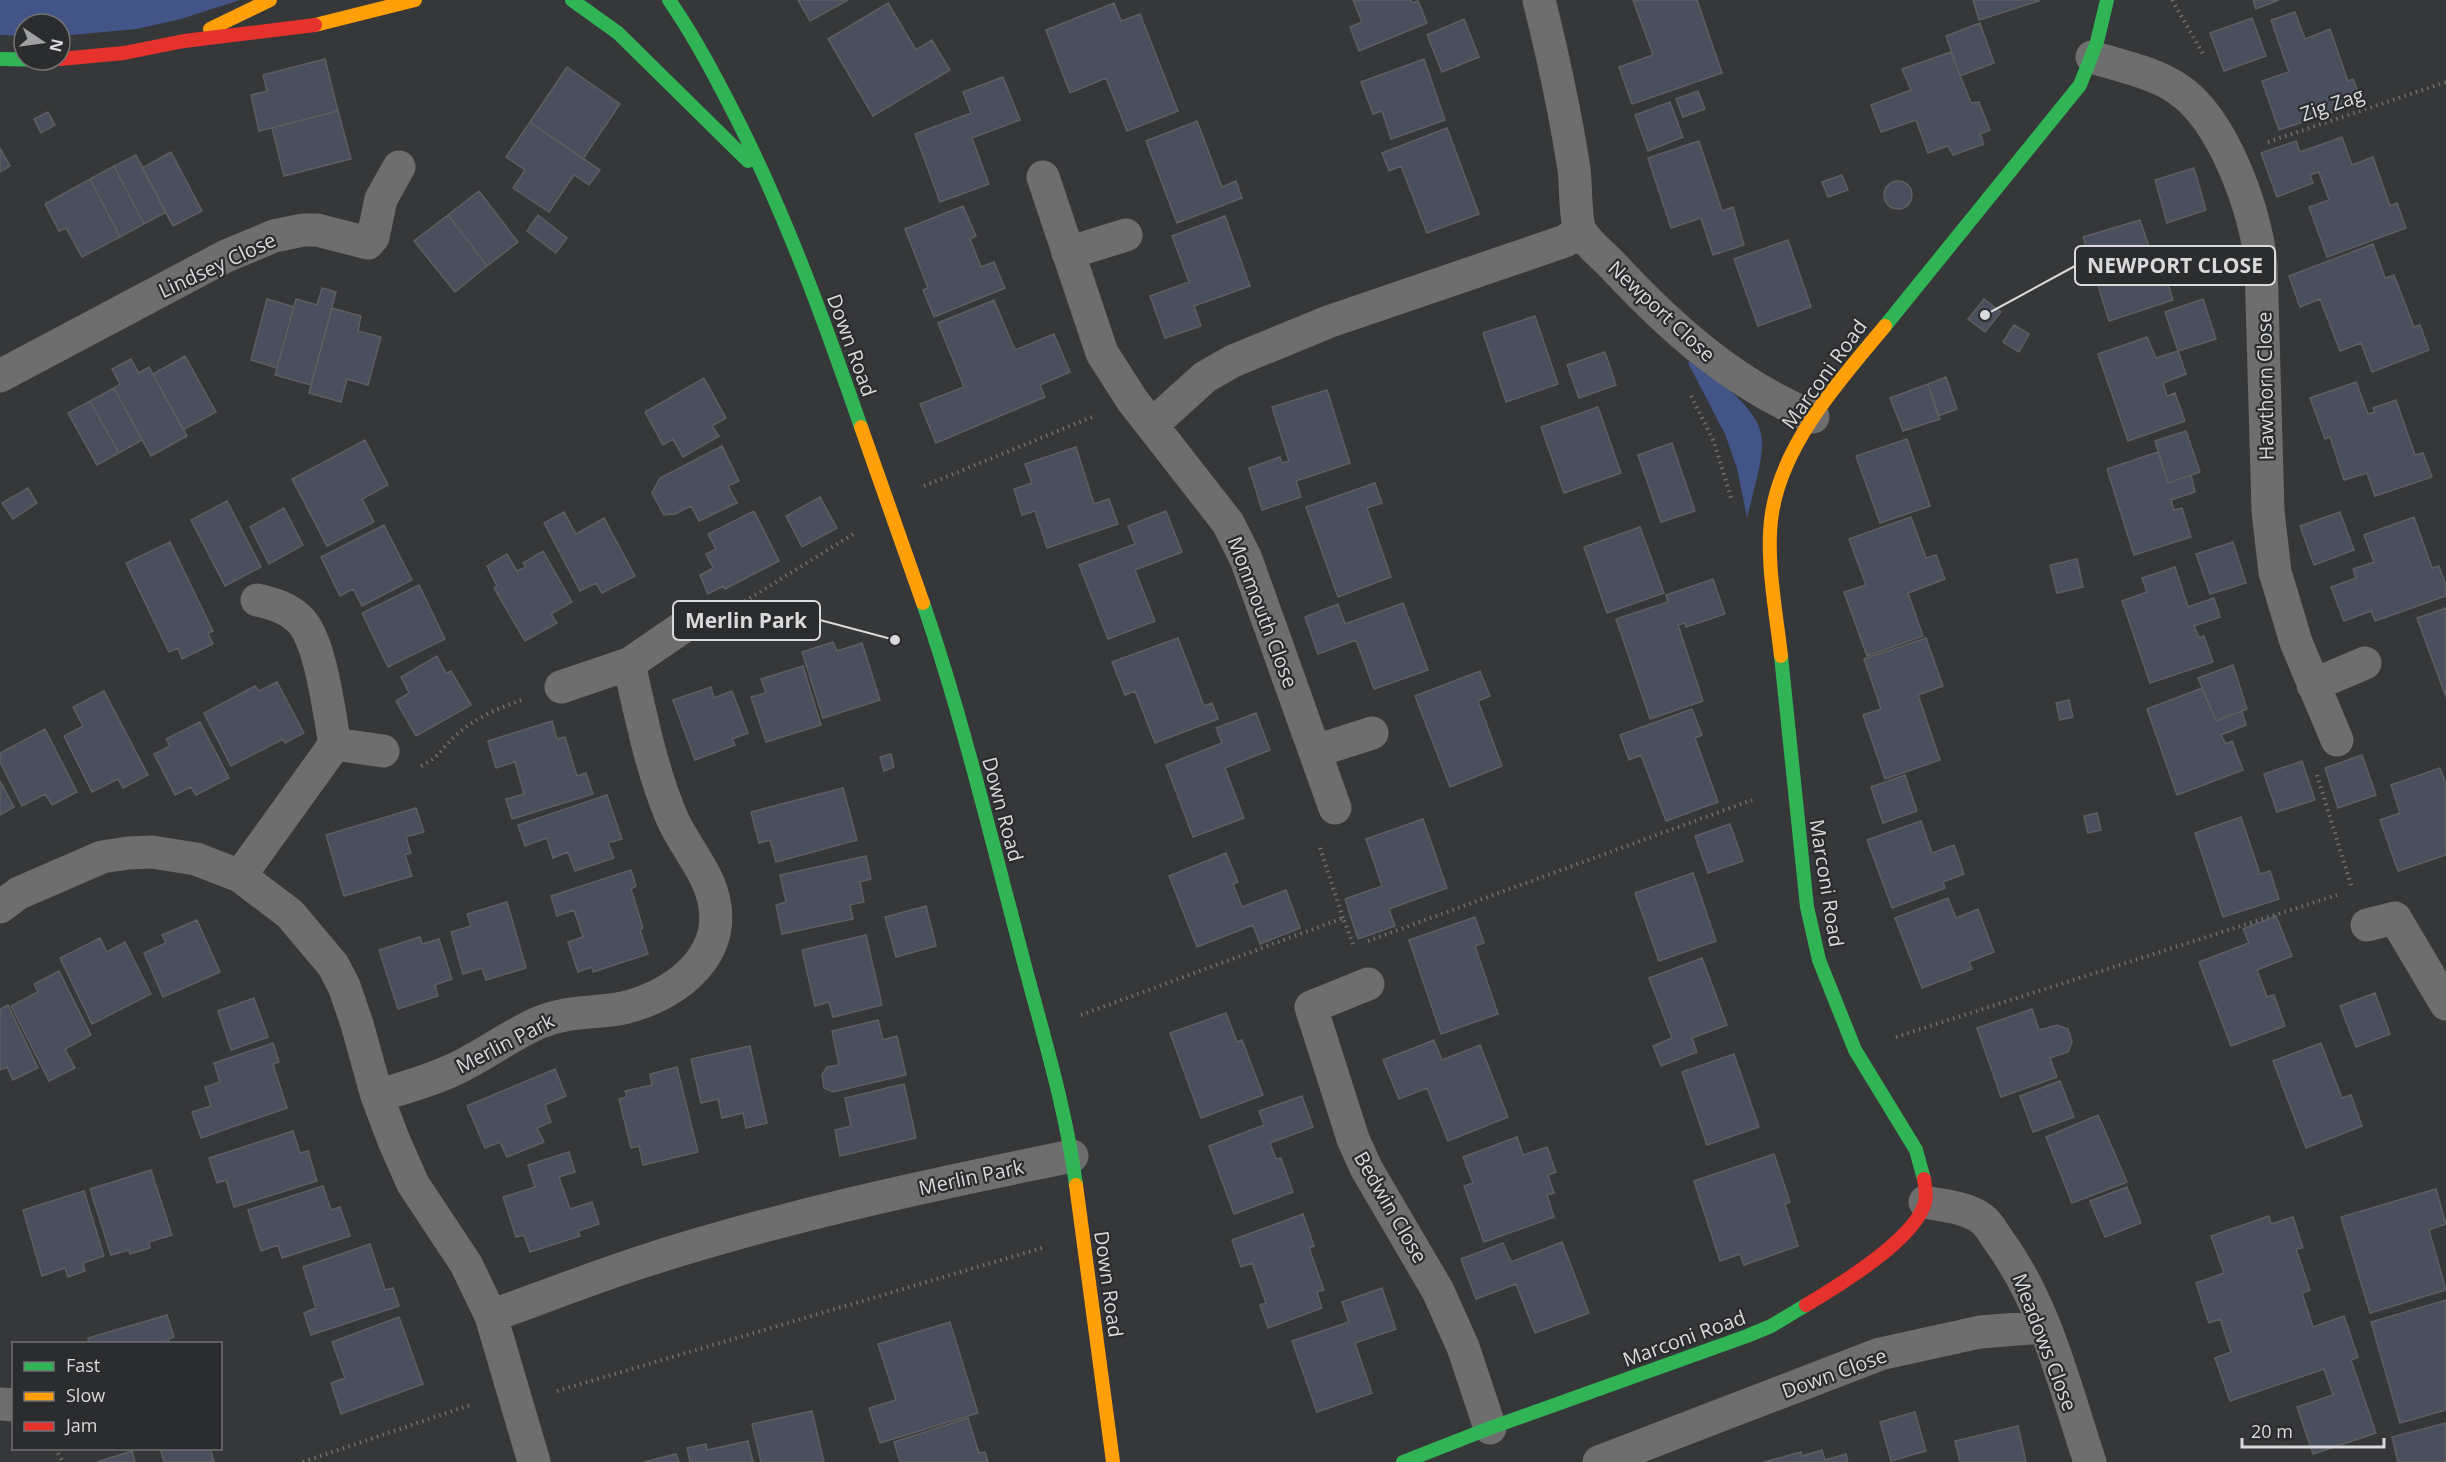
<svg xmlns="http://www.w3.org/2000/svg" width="2446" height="1462" font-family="'Open Sans',sans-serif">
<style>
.green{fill:#435487}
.building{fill:#4a4f5d;stroke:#5d5e5f;stroke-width:1.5}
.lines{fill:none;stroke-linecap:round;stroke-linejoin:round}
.path{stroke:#6f6f6f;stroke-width:4;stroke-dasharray:1.5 4.5;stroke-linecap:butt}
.street{stroke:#6e6e6f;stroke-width:33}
.fast{stroke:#30b455;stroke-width:14}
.slow{stroke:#ff9f0a;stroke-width:14}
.jam{stroke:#e5322d;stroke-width:14}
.labels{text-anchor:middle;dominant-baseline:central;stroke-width:4.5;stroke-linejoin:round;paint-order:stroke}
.street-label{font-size:20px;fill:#d9dadb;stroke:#2b2c2e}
.leader{fill:none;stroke:#d9dadb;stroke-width:2}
.callout-dot{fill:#d9dadb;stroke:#2b2c2e;stroke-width:2}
.callout{fill:#2b2c2e;stroke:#d9dadb;stroke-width:2}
.callout-label{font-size:21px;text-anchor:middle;font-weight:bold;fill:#d9dadb}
</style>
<rect width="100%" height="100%" fill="#363738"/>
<!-- green -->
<path class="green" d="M0 0H240L181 19 137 29 60 36V24H24V36L0 35Z
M1691 360C1714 379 1759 406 1762 439 1764 459 1752 496 1747 518L1737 468 1725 434 1688 363Z"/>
<!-- building -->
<path class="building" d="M798 0H848L810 21Z
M1353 0H1411L1412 3 1418 1 1427 23 1359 51 1350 27 1362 22Z
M1633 0H1697L1722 73 1632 104 1619 67 1653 55Z
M1973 0H2038L2039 1 1979 20Z
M2253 0H2279L2256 9Z
M888 3 916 50 932 40 950 70 873 116 828 39Z
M1114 3 1121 21 1140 14 1178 111 1127 131 1106 78 1070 93 1046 30Z
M2295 12 2305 39 2330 29 2348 81 2353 79 2362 102 2279 130 2262 81 2289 72 2271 20Z
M2252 18 2266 56 2224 71 2210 33Z
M1464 19 1479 57 1442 72 1427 35Z
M1980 23 1994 63 1960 76 1946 36Z
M1951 52 1971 103 1979 102 1990 130 1980 134 1984 144 1953 155 1948 146 1928 153 1916 120 1881 132 1871 105 1911 90 1902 69Z
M325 59 338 111 259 131 251 95 267 91 263 75Z
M1424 59 1445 120 1391 139 1382 111 1373 114 1361 82Z
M567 67 620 104 583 159 530 122Z
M1003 77 1020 120 972 138 989 184 940 202 915 134 971 113 963 92Z
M1698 91 1705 109 1683 117 1676 99Z
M1670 102 1683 137 1648 151 1635 115Z
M338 111 351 159 284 176 272 128Z
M48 112 55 125 41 133 34 119Z
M1197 121 1222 187 1236 181 1242 198 1177 223 1146 141Z
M530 122 600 170 589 185 574 175 549 212 513 188 525 170 506 157Z
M1447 128 1479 214 1427 233 1401 166 1389 171 1382 153Z
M2342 137 2352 165 2373 157 2390 206 2397 203 2406 228 2327 257 2309 207 2329 200 2319 172 2310 175 2313 183 2277 197 2261 153 2296 141 2300 152Z
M1699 141 1722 211 1733 207 1744 245 1713 255 1701 218 1671 228 1648 158Z
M0 148 10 166 0 172Z
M171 152 202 211 173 226 142 168Z
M136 155 166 212 144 224 114 166Z
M114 166 144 224 120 237 90 179Z
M2194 168 2206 210 2167 223 2155 180Z
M1842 175 1848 190 1828 197 1822 182Z
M90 179 120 237 82 257 66 228 59 231 45 204Z
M1884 195a14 14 0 1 1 28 0a14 14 0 1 1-28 0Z
M479 191 518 242 487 266 448 215Z
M963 206 976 236 970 239 981 267 994 262 1005 288 934 317 923 290 928 288 905 229Z
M448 215 487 266 455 292 414 241Z
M538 215 567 238 556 253 527 231Z
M1225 216 1250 286 1194 306 1201 326 1165 338 1150 296 1189 282 1172 236Z
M2140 220 2151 253 2176 246 2180 259 2154 267 2156 272 2164 270 2173 300 2109 321 2083 237Z
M1788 240 1811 307 1758 326 1734 259Z
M2373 244 2385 278 2394 275 2414 327 2420 325 2429 350 2372 372 2361 343 2340 351 2320 299 2300 307 2289 276Z
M322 288 336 292 311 385 275 375 296 299 317 305Z
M267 299 294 307 277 368 251 360Z
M1984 299 2001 312 1985 332 1968 319Z
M2203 299 2216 339 2178 351 2165 312Z
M994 300 1015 350 1054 334 1070 372 1040 385 1045 397 936 443 920 404 964 387 938 323Z
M332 308 361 316 358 331 381 337 368 385 347 379 341 402 309 393Z
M1535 316 1558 384 1506 402 1483 333Z
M2014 325 2029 334 2019 352 2003 342Z
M2147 337 2156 358 2178 351 2186 374 2163 383 2167 396 2175 393 2185 421 2128 441 2098 354Z
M1605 352 1616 385 1579 398 1567 365Z
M185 356 216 412 183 430 153 374Z
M131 359 139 373 149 367 187 436 151 456 114 388 120 384 112 369Z
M1946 377 1957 409 1938 416 1928 384Z
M704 378 726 418 712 426 719 436 683 457 673 439 663 445 645 412Z
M2356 382 2368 414 2375 412 2373 408 2396 400 2415 455 2423 453 2432 477 2375 496 2367 473 2344 480 2330 437 2325 439 2310 398Z
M1928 384 1940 419 1903 431 1890 398Z
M114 388 142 440 119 453 90 401Z
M1327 390 1350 463 1296 481 1301 497 1262 510 1249 468 1280 457 1282 463 1289 461 1272 407Z
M90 401 119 453 97 465 68 413Z
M1598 407 1621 473 1564 493 1541 427Z
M2186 431 2200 472 2168 483 2155 441Z
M1907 439 1930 506 1880 523 1856 456Z
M365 440 388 485 362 499 374 522 327 546 292 479Z
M1672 443 1695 511 1661 522 1638 455Z
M722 446 739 481 728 486 737 503 699 521 691 506 675 514 664 515 652 493 660 478Z
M1076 447 1094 504 1109 499 1118 524 1047 548 1035 511 1022 515 1014 489 1032 483 1025 464Z
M2158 452 2168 483 2191 475 2195 492 2171 500 2174 510 2182 508 2191 537 2134 555 2107 469Z
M1375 483 1382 503 1367 508 1391 577 1338 597 1306 507Z
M28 488 37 503 13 519 2 503Z
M820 497 837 528 802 547 786 516Z
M227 501 261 567 225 586 191 520Z
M284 508 303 545 269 564 250 527Z
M754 511 779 561 725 589 723 586 708 594 700 575 713 568 706 554 716 549 708 534Z
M1166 511 1182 552 1135 570 1155 621 1108 639 1079 565 1135 544 1128 526Z
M564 512 576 534 604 518 635 576 602 593 596 583 580 591 544 523Z
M2340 512 2354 550 2314 565 2300 526Z
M1911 517 1926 558 1936 555 1945 579 1908 593 1923 636 1867 656 1844 592 1866 585 1849 539Z
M2414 517 2432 568 2439 566 2446 586V596L2375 621 2371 611 2344 621 2331 587 2356 578 2353 569 2374 562 2364 535Z
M384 525 412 580 362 606 353 589 340 596 321 557Z
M1640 527 1664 593 1607 613 1584 547Z
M170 542 213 631 208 633 213 644 182 659 178 648 169 652 126 563Z
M2233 542 2246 583 2210 594 2196 554Z
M543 551 572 602 551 614 557 623 525 641 494 588 497 586 487 566 507 554 517 571 526 567 523 563Z
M2077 559 2083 587 2057 593 2050 565Z
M2175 567 2188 607 2214 598 2220 617 2194 626 2199 638 2204 636 2213 662 2150 683 2122 601 2147 592 2142 578Z
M1713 579 1725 614 1686 627 1685 623 1678 625 1703 701 1650 719 1616 619 1668 602 1666 595Z
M419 585 445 639 388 667 362 613Z
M1403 603 1428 670 1374 689 1356 640 1318 654 1305 617 1338 604 1345 624Z
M2446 608V697L2417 618Z
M1178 638 1204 706 1212 703 1218 719 1155 743 1135 691 1125 695 1112 662Z
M1926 638 1943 686 1918 695 1940 760 1885 779 1863 715 1881 709 1864 659Z
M833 642 837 651 862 643 880 700 823 718 802 652Z
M437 656 446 673 451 671 471 705 416 736 396 701 409 693 401 677Z
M2233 665 2247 709 2216 721 2198 678Z
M803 666 821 725 766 742 751 697 766 693 761 679Z
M1480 671 1490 696 1478 701 1502 766 1450 787 1415 696Z
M277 682 304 733 285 743 283 739 231 766 204 713 255 686 259 691Z
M711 687 714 698 732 691 748 733 732 739 735 745 695 760 673 700Z
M2202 688 2216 721 2242 711 2246 725 2221 735 2226 744 2232 741 2243 770 2177 795 2147 709Z
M104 691 148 775 123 788 118 779 92 792 64 736 83 726 73 707Z
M2069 700 2073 717 2060 720 2056 703Z
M1692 709 1702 735 1695 738 1718 802 1666 821 1641 755 1629 760 1620 735Z
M1256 713 1270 750 1225 768 1244 818 1193 837 1166 765 1222 743 1216 728Z
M552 721 557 739 565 737 577 776 586 773 593 794 512 819 506 799 524 794 515 762 496 768 488 741Z
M200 722 229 778 196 795 191 787 175 795 154 754 170 746 166 739Z
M45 729 77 792 52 805 45 794 22 806 0 762V753Z
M891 754 894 767 884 771 880 757Z
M2362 755 2376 795 2338 808 2325 768Z
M2302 761 2315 800 2277 812 2264 774Z
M2440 768 2446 784V855L2398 871 2380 820 2400 813 2391 785Z
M1905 775 1917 811 1883 823 1871 787Z
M0 781 14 807 0 815Z
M843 788 857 840 776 862 770 840 759 843 751 812Z
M607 795 622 839 608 843 614 858 575 871 568 852 553 858 547 838 525 846 518 825Z
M416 808 424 832 406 837 411 853 405 855 412 876 344 896 326 835Z
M2097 813 2101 830 2088 833 2084 816Z
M2241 817 2260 874 2270 871 2279 899 2223 917 2195 833Z
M1423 819 1447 888 1389 909 1395 926 1358 939 1345 899 1382 886 1366 839Z
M1921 821 1932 853 1954 845 1964 874 1943 882 1945 888 1892 908 1867 840Z
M1730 824 1743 861 1708 873 1695 836Z
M1226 853 1238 882 1233 884 1242 907 1286 890 1300 928 1260 944 1253 925 1197 947 1169 876Z
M866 856 871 879 860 882 864 902 850 905 853 919 782 934 776 905 786 902 780 875Z
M631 870 636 886 631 889 643 928 640 930 648 954 593 972 592 967 578 972 568 942 583 937 574 910 557 916 551 896Z
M1693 873 1716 941 1659 961 1635 893Z
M1948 898 1956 918 1978 909 1994 952 1969 962 1972 969 1922 988 1895 918Z
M507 902 526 968 486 980 482 968 463 974 451 932 471 926 467 914Z
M926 906 936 946 896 957 885 917Z
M2276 916 2292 956 2257 970 2267 997 2274 995 2285 1026 2231 1046 2199 962 2249 943 2243 929Z
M1475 917 1484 943 1475 946 1498 1014 1441 1034 1409 940Z
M197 920 220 972 163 997 144 953 166 943 162 935Z
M866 935 882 1005 833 1017 829 1002 815 1006 802 950Z
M420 937 422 944 439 939 452 979 435 985 438 996 398 1009 379 950Z
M100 938 107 952 125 942 151 994 92 1024 60 958Z
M1702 958 1727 1025 1692 1038 1697 1052 1661 1066 1653 1046 1672 1038 1649 978Z
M59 971 91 1035 65 1049 75 1068 49 1081 11 1006 38 992 34 984Z
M2375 993 2390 1034 2356 1047 2340 1006Z
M254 998 268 1037 231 1050 218 1011Z
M8 1005 38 1068 13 1080 7 1067 0 1070V1009Z
M2032 1009 2039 1030 2057 1025 2068 1029 2072 1042 2068 1052 2050 1058 2057 1077 2001 1097 1977 1028Z
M1226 1013 1237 1042 1242 1040 1263 1095 1201 1118 1170 1033Z
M878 1020 883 1040 897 1036 906 1075 833 1092 824 1088 822 1075 827 1067 839 1065 832 1031Z
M1434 1040 1442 1060 1480 1045 1508 1117 1448 1141 1427 1088 1399 1099 1383 1060Z
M273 1043 279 1062 273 1064 287 1108 201 1138 192 1112 211 1106 205 1087 220 1082 214 1063Z
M2321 1043 2342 1098 2351 1095 2362 1126 2306 1148 2273 1061Z
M750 1046 767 1123 746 1128 743 1113 722 1118 718 1099 701 1103 691 1059Z
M1734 1054 1759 1127 1707 1145 1682 1072Z
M677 1067 698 1152 643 1165 639 1146 631 1148 619 1099 627 1097 625 1091 652 1085 650 1074Z
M555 1069 566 1096 545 1105 551 1122 537 1128 544 1142 507 1157 500 1142 485 1148 467 1106Z
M2060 1081 2074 1117 2033 1132 2020 1096Z
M904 1084 916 1138 840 1156 835 1130 851 1126 845 1098Z
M1302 1096 1313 1127 1270 1143 1276 1159 1281 1158 1293 1192 1234 1214 1209 1146 1264 1125 1259 1111Z
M2098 1115 2127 1182 2072 1203 2046 1137Z
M293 1131 300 1153 308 1151 317 1181 234 1207 226 1180 217 1183 209 1158Z
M1517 1137 1523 1155 1547 1147 1556 1172 1548 1175 1554 1193 1547 1195 1554 1217 1484 1242 1464 1186 1473 1183 1463 1157Z
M569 1152 575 1172 559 1177 570 1209 592 1202 599 1224 578 1231 580 1236 530 1252 524 1235 516 1237 503 1197 535 1187 528 1165Z
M1774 1154 1790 1202 1785 1204 1798 1246 1744 1265 1740 1254 1720 1261 1694 1181Z
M151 1170 172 1235 149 1242 150 1248 130 1254 129 1250 111 1255 90 1189Z
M323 1186 331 1210 340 1207 350 1236 282 1258 278 1245 261 1251 248 1210Z
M2127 1187 2141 1223 2105 1237 2090 1201Z
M2436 1189 2446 1224 2429 1230 2446 1290 2370 1313 2341 1217Z
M84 1191 104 1256 83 1263 85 1271 68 1277 65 1268 42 1276 23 1210Z
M1303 1214 1314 1246 1309 1248 1324 1290 1317 1292 1322 1308 1268 1328 1260 1305 1266 1303 1252 1263 1241 1267 1232 1240Z
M2269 1216 2271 1224 2293 1217 2303 1248 2296 1249 2310 1290 2302 1293 2313 1327 2344 1316 2358 1357 2351 1360 2376 1433 2313 1454 2297 1407 2333 1395 2324 1369 2230 1401 2215 1358 2231 1352 2220 1319 2209 1323 2196 1283 2224 1273 2211 1236Z
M1562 1242 1589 1313 1535 1333 1516 1284 1476 1299 1461 1259 1503 1243 1511 1262Z
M370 1244 385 1290 393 1288 399 1306 311 1335 304 1313 316 1308 303 1267Z
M1382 1288 1396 1329 1355 1343 1372 1393 1317 1412 1292 1341 1349 1322 1342 1302Z
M2446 1300V1410L2400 1423 2371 1322Z
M167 1315 174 1337 168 1339 169 1344H89L88 1338Z
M399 1317 423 1384 341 1414 331 1383 345 1378 332 1342Z
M950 1322 978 1413 880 1443 869 1408 896 1400 878 1344Z
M812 1411 824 1462H761L752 1424Z
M1915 1412 1926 1451 1891 1461 1880 1422Z
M968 1418 979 1453 985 1452 988 1462H900L894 1442Z
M2446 1423V1462H2398L2392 1437Z
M2018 1426 2026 1462H1960L1955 1441Z
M748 1441 753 1462H690L687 1448 706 1444 707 1450Z
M160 1448H210L214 1462H164Z
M1822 1450 1825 1460 1846 1454 1848 1462H1764L1801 1452 1802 1456Z
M132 1451 135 1462H97Z
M676 1454 679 1462H644Z"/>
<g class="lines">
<!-- path -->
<path class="path" d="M2172 0 2203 54
M2268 142 2446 82
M1691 396 1714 442 1732 501
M924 486 1092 417
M717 613 742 603 855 533
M421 766C440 756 439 752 453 738 472 719 499 708 524 699
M2317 775 2352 888
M1320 848 1343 918
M1368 941 1752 800
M1081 1015 1343 918 1353 944
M1896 1037 2337 895
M557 1391 1042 1248
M55 1448 63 1462
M303 1462 473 1404"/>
<!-- street -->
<path class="street" d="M1539 0C1553 56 1565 112 1574 169 1576 183 1575 222 1581 232 1587 243 1606 258 1615 268 1673 330 1734 384 1813 417
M2092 57C2120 66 2153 72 2178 89 2224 120 2256 212 2261 264L2268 511 2275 572 2296 642 2337 740
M1043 177 1102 353 1132 400 1228 523 1246 559 1335 808
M1068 253 1126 235
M0 376 226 256 274 236 303 230H317L368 243 373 237 381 199 399 167
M1153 424 1205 377 1233 361 1328 322 1565 241 1580 231
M2313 685 2365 663
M561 687 629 664 680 629
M335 744 383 751
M1316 751 1372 733
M240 876 335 744C329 714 321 639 299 619 287 607 273 604 257 600
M0 907 19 893 102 857 128 853 152 852 196 859 240 876 290 914 333 965 344 986 357 1024 377 1096 394 1141 413 1184 466 1264 491 1316
M2367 925 2395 918 2446 1004
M1368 984 1311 1007 1353 1139 1366 1168 1438 1291 1463 1347 1490 1428
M377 1096C403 1088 430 1081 455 1069 483 1056 509 1036 538 1023 568 1010 593 1014 623 1008 669 998 723 961 715 907 711 874 685 848 672 818 651 769 641 715 629 664
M1925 1202C1943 1206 1967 1207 1982 1219 1989 1224 1994 1234 1999 1241 2046 1305 2065 1388 2090 1462
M0 1404 14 1405
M534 1462 491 1316C538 1299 585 1281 632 1265 775 1218 924 1186 1072 1156
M1599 1462 1880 1354 1980 1332 2044 1327"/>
<!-- fast -->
<path class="fast" d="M572 0 618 33 748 161
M669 0C696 39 717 80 739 123 788 221 825 323 861 427
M0 59 49 60
M1885 326 2080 85 2097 42 2107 0
M923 603C960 710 987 822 1016 932 1037 1015 1065 1101 1076 1185
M1781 656 1807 907 1819 960 1855 1050 1916 1150 1924 1179
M1403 1462 1490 1428 1747 1336 1771 1326 1806 1305"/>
<!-- slow -->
<path class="slow" d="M315 25 415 0
M210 29 270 0
M861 427 923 603
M1781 656C1776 611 1765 557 1772 513 1783 442 1841 379 1885 326
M1076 1185 1113 1462"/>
<!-- jam -->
<path class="jam" d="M60 59 124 53 184 41 315 25
M1806 1305C1838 1286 1916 1239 1925 1202 1927 1194 1925 1186 1924 1179"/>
</g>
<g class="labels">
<!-- street labels -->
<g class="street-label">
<text transform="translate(2332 104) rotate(-19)">Zig Zag</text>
<text transform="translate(217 265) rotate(-25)">Lindsey Close</text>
<text transform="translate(1662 311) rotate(43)">Newport Close</text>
<text transform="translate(852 345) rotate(70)">Down Road</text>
<text transform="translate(1824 374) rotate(-54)">Marconi Road</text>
<text transform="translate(2265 386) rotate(-91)">Hawthorn Close</text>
<text transform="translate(1263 612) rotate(69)">Monmouth Close</text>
<text transform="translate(1003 809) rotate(75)">Down Road</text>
<text transform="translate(1827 883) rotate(81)">Marconi Road</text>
<text transform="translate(505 1043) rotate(-27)">Merlin Park</text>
<text transform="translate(971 1177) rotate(-12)">Merlin Park</text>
<text transform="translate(1391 1207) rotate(60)">Bedwin Close</text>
<text transform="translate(1109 1284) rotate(82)">Down Road</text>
<text transform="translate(1684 1338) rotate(-20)">Marconi Road</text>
<text transform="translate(2045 1342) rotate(69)">Meadows Close</text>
<text transform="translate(1834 1373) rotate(-20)">Down Close</text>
</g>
</g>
<!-- callouts -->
<path class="leader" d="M1985 315L2075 266M895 640L820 620"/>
<g class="callout-dot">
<circle cx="1985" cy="315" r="6"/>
<circle cx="895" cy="640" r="6"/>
</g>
<g class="callout">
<rect x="2075" y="246" width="200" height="39" rx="6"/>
<rect x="673" y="601" width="147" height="39" rx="6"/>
</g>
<g class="callout-label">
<text x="2175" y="273">NEWPORT CLOSE</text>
<text x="746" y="628">Merlin Park</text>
</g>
<!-- legend -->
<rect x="12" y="1342" width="210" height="108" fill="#2b2c2e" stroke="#717273" stroke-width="1.5"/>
<rect x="24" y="1362" width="30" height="9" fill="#30b455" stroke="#717273" stroke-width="1.5"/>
<text x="66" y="1372" font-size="18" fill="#d9dadb">Fast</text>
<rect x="24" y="1392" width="30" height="9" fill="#ff9f0a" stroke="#717273" stroke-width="1.5"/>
<text x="66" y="1402" font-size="18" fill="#d9dadb">Slow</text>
<rect x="24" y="1422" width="30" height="9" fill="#e5322d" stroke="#717273" stroke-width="1.5"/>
<text x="66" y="1432" font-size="18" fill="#d9dadb">Jam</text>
<!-- north arrow -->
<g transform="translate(42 42) rotate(103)"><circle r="28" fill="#2b2c2e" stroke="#717273" stroke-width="1.5"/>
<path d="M0-4.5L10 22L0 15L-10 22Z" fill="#a0a1a2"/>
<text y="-9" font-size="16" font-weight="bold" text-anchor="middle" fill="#d9dadb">N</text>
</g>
<!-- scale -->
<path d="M2242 1438v9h142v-9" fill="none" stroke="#d9dadb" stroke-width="3"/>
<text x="2251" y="1438" font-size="18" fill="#d9dadb" stroke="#2b2c2e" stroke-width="4.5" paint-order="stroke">20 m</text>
</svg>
